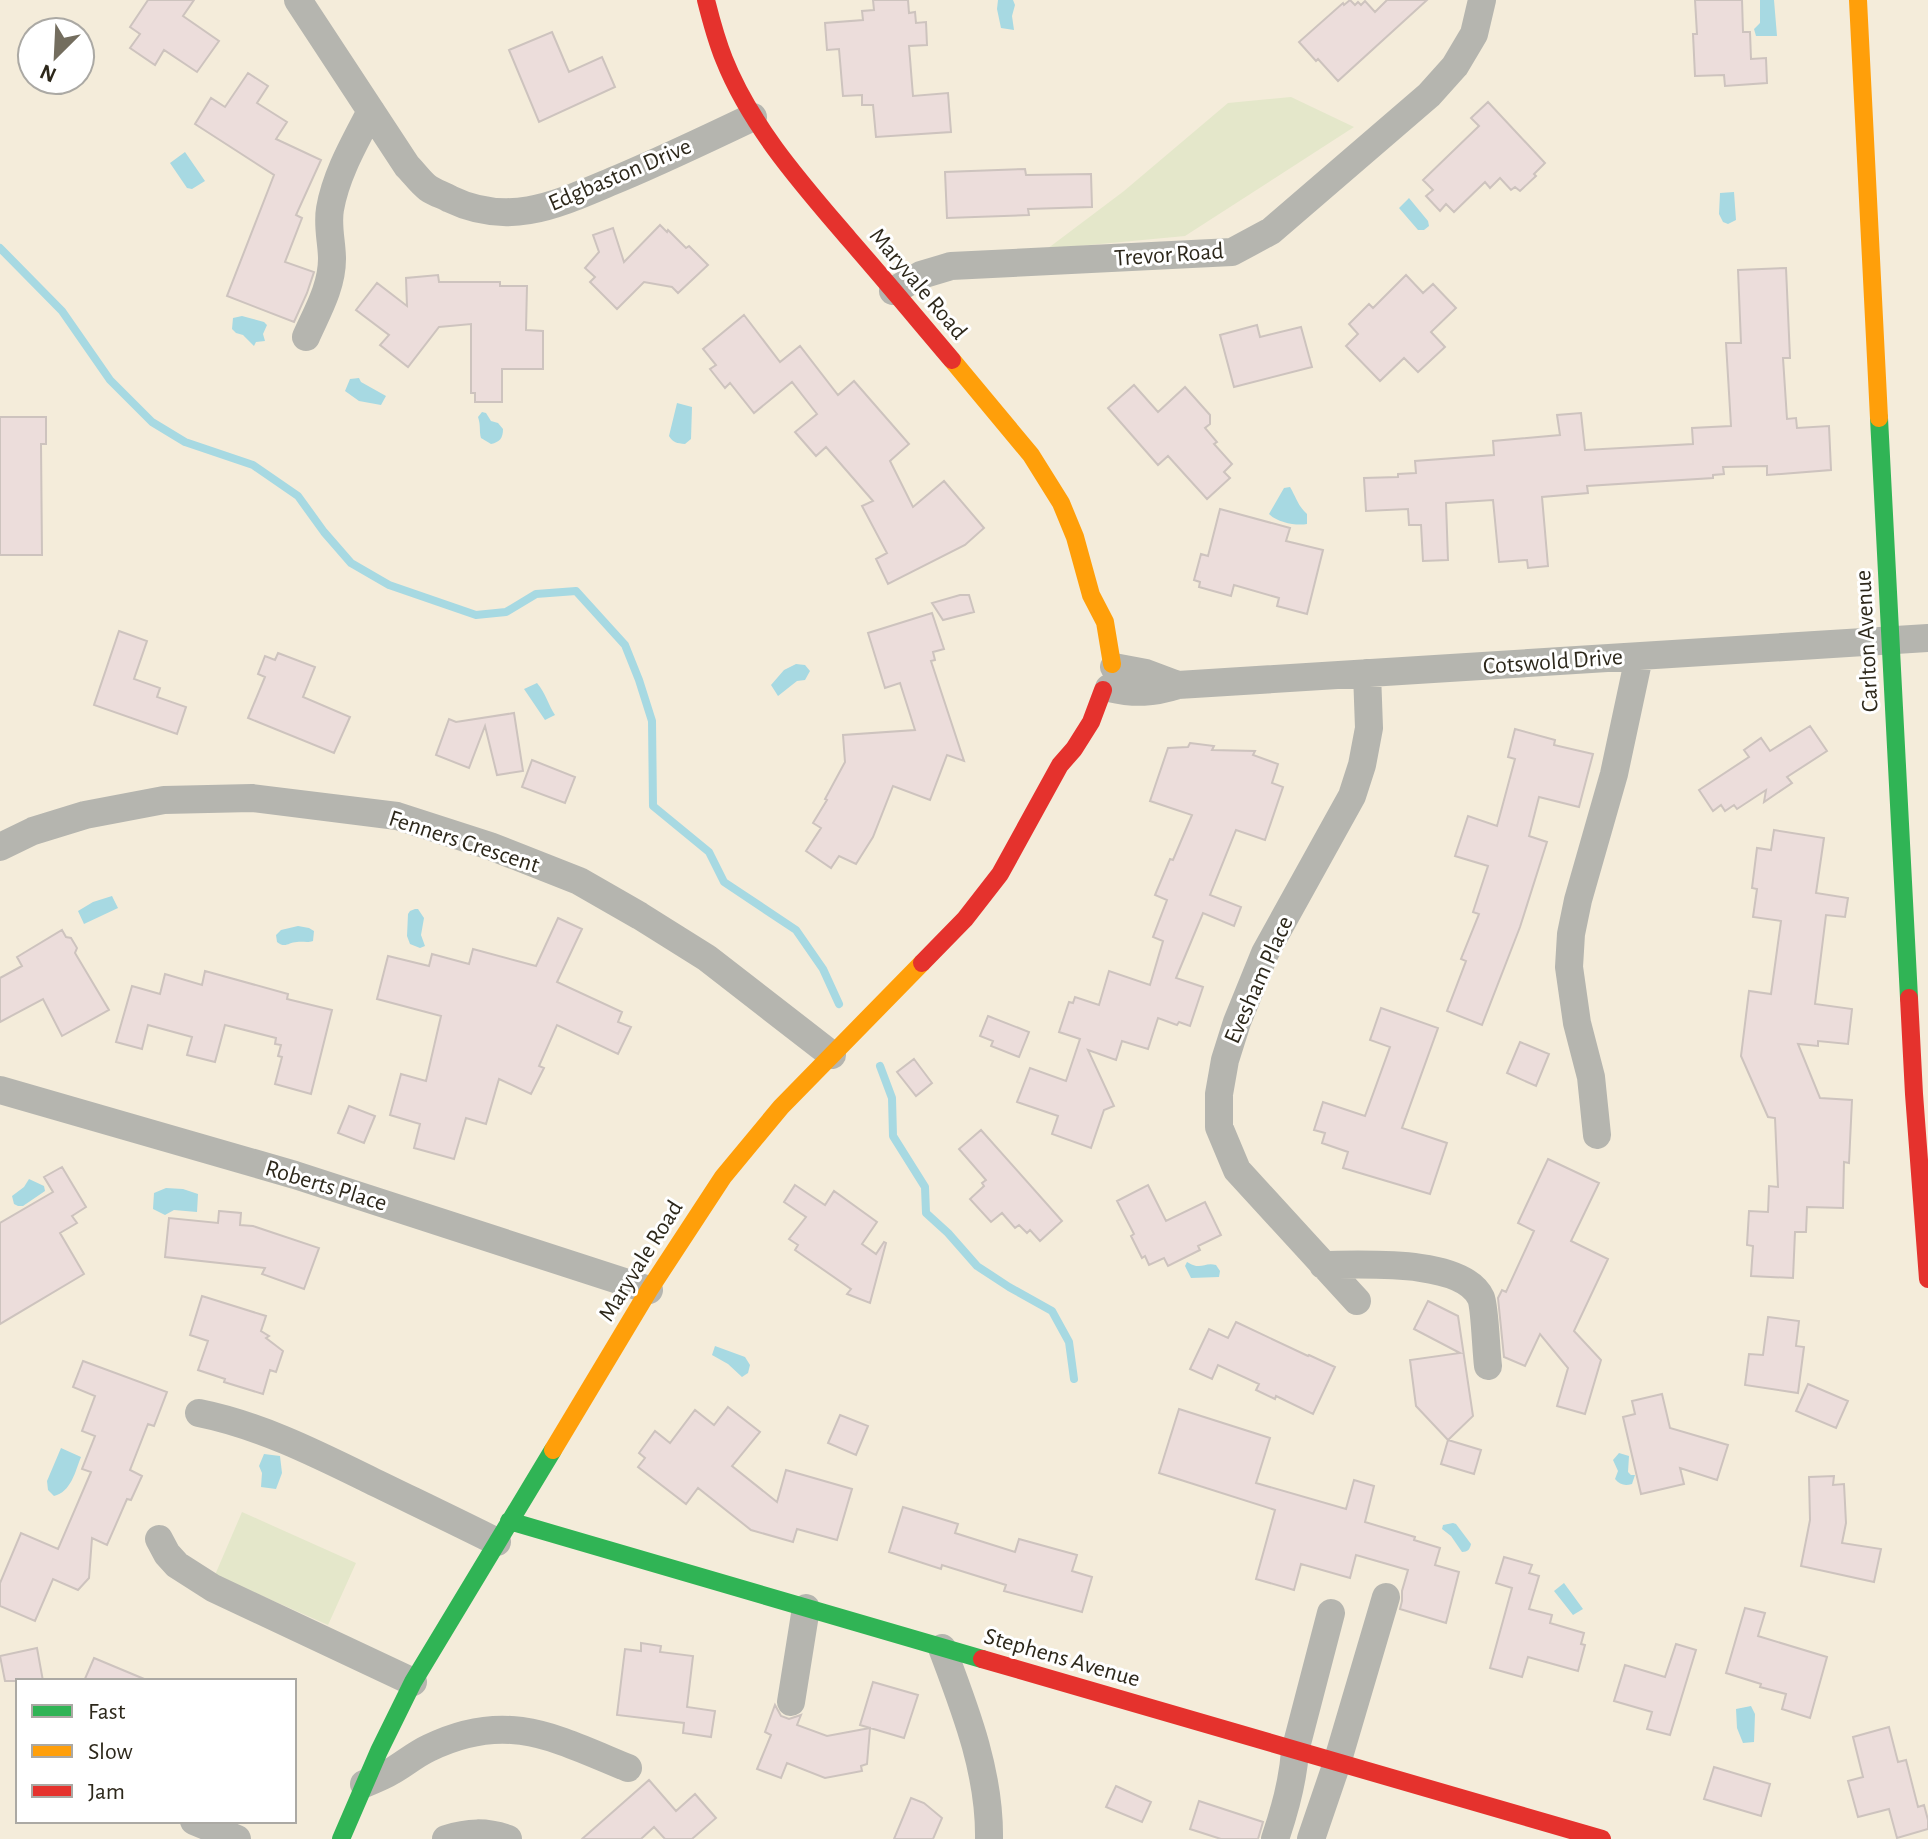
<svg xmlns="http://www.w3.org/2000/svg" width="1928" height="1839" font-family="'Alegreya Sans',sans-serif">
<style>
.green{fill:#e4e7ca}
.water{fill:#a7d9e2}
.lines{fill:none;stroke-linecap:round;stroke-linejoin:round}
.stream{stroke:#a7d9e2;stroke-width:8}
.building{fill:#ecdddb;stroke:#cdc3be;stroke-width:2}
.street{stroke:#b5b5af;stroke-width:28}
.fast{stroke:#30b455;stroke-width:18}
.slow{stroke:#ff9f0a;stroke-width:18}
.jam{stroke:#e5322d;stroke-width:18}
.labels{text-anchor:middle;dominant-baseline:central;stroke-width:6;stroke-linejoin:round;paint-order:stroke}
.street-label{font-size:24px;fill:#2d281b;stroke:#fff}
</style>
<rect width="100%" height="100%" fill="#f4ecda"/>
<!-- green -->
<path class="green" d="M1291 97 1354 127 1185 236 1047 249 1124 191 1228 103Z
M242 1512 356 1563 328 1625 215 1575Z"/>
<!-- water -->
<path class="water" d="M998 0H1013L1015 5 1012 16 1014 30 1001 28 997 9Z
M1760 0H1774L1777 36H1756L1754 29 1760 23Z
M185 152 205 181 192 189 187 188 170 163Z
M1734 192 1736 220 1728 224 1723 222 1719 214 1720 193Z
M1409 198 1428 221 1429 226 1424 230H1418L1399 208Z
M242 316 264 322 267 325 263 334 265 341 256 342 254 346 243 335 236 333 232 329 233 318Z
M359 378 361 382 386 396 381 405 359 401 345 391 350 379Z
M677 403 692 407 691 439 685 444C677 443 673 443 669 436Z
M482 412 486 413 491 421 498 423 503 429C503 438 500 442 491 444L481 438C479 431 481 426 478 417Z
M1290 487C1296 497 1298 506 1307 514V524C1295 526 1277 522 1269 514L1284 488Z
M796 664 805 665 810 671 805 680 797 681 778 696 771 685 784 670Z
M537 683C546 694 548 704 555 715L545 720 524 689Z
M112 896 118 908 84 924 78 911 93 902Z
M415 909H418L424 918 421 935 425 946 420 948 410 944 407 936 408 914 410 911Z
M298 926 309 928 314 931 313 941C307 943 303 941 297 942 288 942 286 949 277 942L276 935 281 930Z
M29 1179 44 1186 45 1191 23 1206H18L14 1204 12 1196 24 1187Z
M166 1188 183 1189 198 1194 197 1212 174 1210 165 1215 153 1209 154 1193Z
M1187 1262C1202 1271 1203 1262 1216 1265L1220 1271 1219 1277 1191 1278 1185 1266Z
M715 1346 745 1357 750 1365 748 1373 742 1377 728 1364 712 1355Z
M61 1448 81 1457C75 1472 71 1492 54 1496L48 1490 47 1481Z
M1619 1453 1629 1456 1628 1472 1631 1475H1635L1632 1484C1625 1486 1620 1485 1615 1479L1618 1471 1613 1460Z
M264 1454 280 1456 282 1473 276 1489 261 1487 262 1473 259 1466Z
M1453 1523 1456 1524 1471 1544C1470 1549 1468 1552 1462 1552L1451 1536 1442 1529 1443 1525Z
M1564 1583 1583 1609 1573 1615 1554 1591Z
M1751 1706 1755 1714 1754 1742 1743 1743 1737 1728 1736 1709Z"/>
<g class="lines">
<!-- stream -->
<path class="stream" d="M0 248 62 311 110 380 152 422 185 442 253 465 298 496 324 532 351 563 389 585 476 615 506 612 536 594 576 591 625 645 639 680 652 721 653 806 709 852 724 882 796 930 823 969 839 1004
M880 1066 892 1098 893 1136 925 1187 926 1213 948 1233 977 1266 1009 1287 1052 1311 1069 1342 1074 1379"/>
</g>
<!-- building -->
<path class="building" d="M148 0H194L183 16 219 41 197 72 164 50 155 65 130 48 140 34 130 27Z
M873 0H908L909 13 915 12 916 23 926 22 927 45 909 46 913 96 948 93 951 132 876 137 873 105H862V95L843 96 839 49 827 50 825 23 863 20 862 11 874 10Z
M1350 0 1355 5 1358 2 1361 5 1365 1 1375 12 1387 0H1427L1338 81 1318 59 1316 61 1299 42 1343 3 1344 5Z
M1695 0H1742L1743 32H1750L1751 59 1766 58 1767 83 1725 86 1724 75 1695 76 1693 34H1697Z
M552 32 569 72 602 57 615 87 539 122 509 50Z
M248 73 268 86 257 103 287 122 276 139 321 160 296 215 302 218 285 262 314 272 307 293 294 322 227 296 274 175 195 124 211 98 225 107Z
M1488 102 1545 163 1534 174 1536 176 1520 191 1515 187 1511 190 1500 178 1490 188 1485 182 1454 212 1446 204 1440 211 1426 196 1433 190 1423 180 1479 126 1471 118Z
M1025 169 1026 175 1091 174 1092 207 1028 209 1029 215 947 218 945 172Z
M660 225 667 232 668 230 686 248 689 246 708 265 678 293 672 287 644 282 617 309 590 282 595 277 585 268 599 252 593 235 613 228 624 262Z
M1786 268 1790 358H1783L1787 419 1796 418 1797 428 1829 426 1831 470 1767 475V466L1723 467 1724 474 1713 475V478L1587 486 1588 493 1542 497 1548 566 1528 568 1527 560 1499 562 1493 500 1446 503 1448 560 1423 561 1421 525H1409L1408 509 1366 511 1364 478 1398 477V474L1416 473 1415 461 1494 455 1493 441 1560 435 1557 415 1581 413 1585 450 1693 444 1692 428 1731 426 1726 343H1741L1738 270Z
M438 275 439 282H500V286H527L526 330 543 331V369H502V402H475V393H471V324L439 327 408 367 380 345 389 335 356 310 377 283 407 306 406 278Z
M1406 275 1423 293 1433 284 1456 308 1431 332 1445 347 1418 372 1404 358 1380 381 1346 346 1358 334 1349 324 1369 304 1373 308Z
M744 315 780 362 800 346 838 395 854 381 909 444 890 461 913 507 944 481 984 528 965 545 888 584 876 559 887 553 862 506 873 501 826 447 816 456 795 432 817 414 792 382 754 413 730 383 725 388 710 369 716 365 703 349Z
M1257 325 1260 337 1301 327 1312 367 1234 387 1220 335Z
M1134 385 1158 412 1185 387 1210 415V424L1205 428 1217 442 1214 444 1232 464 1224 472 1230 478 1207 499 1168 456 1158 465 1108 408Z
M0 417H46V444H41L42 555H0Z
M1220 509 1290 528 1286 541 1323 550 1307 614 1277 606 1279 598 1234 585 1231 596 1199 587 1200 582 1194 580 1201 554 1208 556Z
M960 595H969L974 612 943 620 932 603Z
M932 613 944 649 933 652 935 660 931 661 964 761 947 755 930 800 893 786 873 837 856 864 839 856 831 868 806 851 821 828 813 823 827 800 825 799 845 762 843 735 915 730 900 683 885 688 868 633Z
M119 631 147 641 134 679 160 688 157 697 186 707 177 734 94 705Z
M278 653 315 667 303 697 350 717 334 753 248 718 265 677 258 674 265 656 275 660Z
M514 713 523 771 497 775 485 726 469 768 436 755 449 719 456 722Z
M1810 726 1827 751 1787 777 1792 783 1764 802 1766 790 1737 809 1734 805 1725 811 1721 805 1713 811 1699 790 1749 757 1744 750 1761 738 1770 751Z
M1515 729 1555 740 1554 745 1593 754 1579 807 1539 797 1529 836 1547 842 1520 927 1482 1025 1447 1011 1466 961 1461 959 1479 914 1473 912 1488 866 1455 856 1468 816 1497 826 1515 759 1508 757Z
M1190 743 1214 746 1212 750 1255 751 1253 755 1278 764 1272 783 1283 787 1265 840 1236 830 1210 895 1241 907 1234 926 1203 913 1176 978 1203 987 1190 1026 1179 1022 1177 1025 1158 1018 1148 1049 1122 1041 1116 1060 1088 1050 1114 1106 1104 1110 1091 1148 1052 1134 1058 1116 1017 1102 1030 1068 1066 1081 1080 1039 1059 1032 1069 1002 1073 1003 1075 997 1099 1005 1109 971 1150 985 1163 941 1153 937 1167 900 1155 895 1170 859 1173 860 1192 815 1150 801 1168 748 1188 747Z
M532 760 575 777 565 803 522 787Z
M1774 830 1824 838 1816 893 1848 898 1845 917 1826 915 1815 1004 1852 1009 1848 1044 1818 1041V1046L1798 1044 1820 1098 1852 1100 1849 1163 1844 1162 1843 1208 1807 1207 1806 1232H1795L1793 1278 1751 1276 1753 1246 1747 1245 1749 1211 1768 1212 1769 1186 1778 1187 1775 1118 1768 1117 1741 1056 1749 991 1771 994 1781 921 1753 917 1757 889 1752 888 1757 848 1771 850Z
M558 918 582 929 557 982 622 1012 618 1022 631 1027 618 1054 557 1025 539 1066 544 1068 531 1094 499 1079 486 1124 466 1118 454 1159 414 1148 420 1124 390 1115 401 1074 426 1081 441 1016 377 999 388 956 429 966 432 954 469 964 473 949 536 966Z
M62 930 66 937 71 938 77 948 75 953 109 1010 62 1036 43 999 0 1022V978L22 966 17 957Z
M205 971 288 994 287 999 332 1010 311 1094 275 1084 282 1057 278 1056 281 1045 275 1044 276 1038 225 1025 215 1062 187 1055 192 1037 148 1025 142 1049 116 1042 132 986 160 994 165 974 202 985Z
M1381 1008 1438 1028 1402 1128 1447 1143 1430 1194 1343 1168 1348 1152 1322 1143 1325 1133 1314 1130 1323 1102 1365 1116 1390 1047 1370 1040Z
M988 1016 1029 1032 1019 1057 991 1046 993 1041 980 1036Z
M1520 1042 1549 1054 1536 1086 1507 1073Z
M914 1059 932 1083 916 1096 897 1072Z
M349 1106 375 1116 364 1143 338 1133Z
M981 1130 1062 1221 1040 1241 1030 1230 1027 1233 1019 1225 1015 1228 1002 1213 991 1222 970 1199 984 1186 982 1183 986 1180 959 1149Z
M1548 1159 1599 1183 1571 1241 1608 1259 1574 1331 1601 1360 1585 1414 1557 1406 1568 1368 1540 1334 1525 1366 1504 1357 1498 1298 1502 1290 1506 1292 1534 1231 1518 1223Z
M62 1167 86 1207 72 1216 77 1223 60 1233 84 1274 0 1324V1223L53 1192 44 1177Z
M795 1185 825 1205 834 1191 877 1222 862 1244 876 1254 884 1242 886 1243 870 1303 847 1294 851 1289 795 1250 798 1245 789 1239 806 1217 784 1202Z
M1148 1185 1166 1221 1205 1202 1221 1235 1198 1246 1200 1250 1168 1266 1164 1258 1149 1265 1145 1256 1142 1258 1131 1236 1134 1234 1117 1201Z
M219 1211 241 1213 240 1225 253 1226 319 1248 304 1289 262 1274 265 1268 165 1257 169 1218 218 1223Z
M202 1296 266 1316 261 1331 269 1336 266 1338 283 1351 276 1372 270 1370 263 1394 224 1382 225 1379 198 1370 208 1341 190 1335Z
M1428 1301 1458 1316 1473 1416 1448 1440 1416 1406 1410 1360 1460 1353 1414 1329Z
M1768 1317 1799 1321 1796 1346 1804 1347 1798 1393 1745 1385 1749 1354 1763 1355Z
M1236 1322 1308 1356 1309 1355 1335 1367 1313 1414 1276 1396 1275 1399 1256 1390 1259 1384 1218 1365 1212 1379 1190 1369 1209 1329 1228 1338Z
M83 1361 167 1392 154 1426 148 1424 130 1470 142 1476 131 1500 127 1499 107 1545 92 1538 89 1578 78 1590 53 1579 35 1621 0 1606V1583L21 1533 58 1549 91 1472 82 1469 95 1436 82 1431 95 1396 73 1387Z
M1808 1384 1848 1401 1836 1428 1796 1411Z
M1662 1394 1670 1428 1728 1445 1717 1480 1680 1468 1684 1484 1641 1494 1623 1417 1635 1414 1632 1401Z
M728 1407 760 1432 732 1466 777 1502 786 1470 852 1489 837 1540 797 1529 793 1542 751 1530 698 1488 686 1504 638 1467 645 1458 639 1453 655 1431 670 1443 695 1410 714 1425Z
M1179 1409 1270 1438 1256 1483 1346 1509 1354 1480 1374 1486 1365 1522 1415 1537 1414 1540 1440 1548 1435 1565 1459 1572 1446 1623 1400 1609 1402 1601V1591L1408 1570 1356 1555 1350 1578 1301 1564 1294 1590 1256 1579 1275 1510 1159 1473Z
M840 1415 868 1426 856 1455 828 1443Z
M1448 1440 1481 1450 1474 1474 1441 1464Z
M1834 1476 1833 1485 1844 1484 1846 1523 1842 1543 1881 1549 1874 1582 1801 1566 1810 1520 1809 1477Z
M903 1507 958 1524 955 1533 1015 1552 1019 1539 1077 1555 1072 1571 1092 1577 1082 1612 1004 1591 1006 1585 942 1565 941 1569 889 1552Z
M1504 1557 1532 1565 1529 1573 1539 1576 1529 1609 1552 1615 1550 1623 1584 1633 1581 1644 1585 1645 1578 1671 1528 1657 1522 1677 1490 1668 1512 1588 1496 1583Z
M1745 1608 1765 1613 1758 1636 1827 1657 1810 1718 1782 1709 1786 1694 1760 1687 1761 1684 1726 1673Z
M641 1643 661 1646 660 1652 693 1656 687 1707 715 1711 711 1737 683 1733 684 1723 617 1715 625 1649 641 1651Z
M1676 1644 1696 1650 1670 1735 1647 1729 1652 1712 1614 1701 1625 1665 1665 1677Z
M37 1648 43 1681H5L0 1656Z
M94 1658 149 1681H84Z
M873 1682 918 1695 904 1738 860 1725Z
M775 1705 781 1716 789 1719 801 1715 797 1725 827 1736 870 1728 867 1764 861 1766 862 1771 825 1778 787 1763 781 1778 757 1769 771 1735 765 1732Z
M1889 1727 1898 1762 1906 1760 1918 1807 1924 1805 1928 1820V1829L1897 1838 1889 1809 1858 1817 1848 1781 1863 1777 1853 1737Z
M1714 1767 1770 1784 1761 1816 1704 1799Z
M649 1780 676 1811 695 1794 716 1818 692 1839H665L654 1827 641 1839H582Z
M1116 1786 1151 1802 1142 1822 1106 1807Z
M911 1798 924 1803 942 1818 933 1839H894Z
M1199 1801 1263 1822 1258 1839H1221L1190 1829Z"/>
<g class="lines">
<!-- street -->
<path class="street" d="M298 0 407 166C414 173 421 183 428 188 435 193 443 195 450 199 512 229 562 202 620 178 665 159 709 138 753 117
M893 291 921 275 951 266 1232 252 1271 231 1429 95 1455 66 1474 34 1482 0
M306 337C317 312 332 287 332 259 332 243 327 226 330 209 336 174 355 142 371 111
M1114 667 1146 673 1178 685
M1109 688C1136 694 1152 693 1178 685L1928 638
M0 847 33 831 85 815 164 800 252 798 397 816 490 846 579 881 640 916 707 958 832 1055
M0 1090 295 1175 649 1290
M1597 1135 1591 1077 1577 1023 1569 967 1571 934 1578 900 1614 774 1639 657
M1323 1265C1360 1265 1463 1258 1481 1298 1485 1308 1486 1351 1488 1366
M1357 1301 1237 1170 1219 1127V1094L1225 1060 1237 1022 1265 953 1352 796 1362 765 1369 728 1367 673
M199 1413C259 1425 315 1453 370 1480 413 1501 455 1521 497 1542
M159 1539 167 1554 177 1565 213 1588 413 1682
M942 1648C965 1709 990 1772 989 1839
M791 1702 806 1608
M364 1784C374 1780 384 1776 392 1771 404 1764 416 1754 429 1748 507 1710 555 1738 628 1768
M194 1821 237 1839
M446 1839C468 1832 486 1831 508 1839
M1275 1839C1285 1810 1293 1781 1295 1751L1331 1613
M1311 1839 1337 1763 1386 1597"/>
<!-- fast -->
<path class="fast" d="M1879 418 1909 998
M509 1521 982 1659
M341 1839 379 1751 413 1682 553 1450"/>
<!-- slow -->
<path class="slow" d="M1858 0 1879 418
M952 360 1031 455 1061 503 1075 537 1091 595 1105 622 1112 664
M553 1450 649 1290 723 1177 781 1107 922 963"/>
<!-- jam -->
<path class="jam" d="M706 0C711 20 716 39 724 59 751 127 802 184 849 239 884 279 918 320 952 360
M922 963 965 919 1000 874 1060 765 1074 749 1091 722 1103 690
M1909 998 1914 1094 1928 1279
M982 1659 1602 1839"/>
</g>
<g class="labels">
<!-- street labels -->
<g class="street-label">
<text transform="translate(620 175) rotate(-23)">Edgbaston Drive</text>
<text transform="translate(1169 255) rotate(-4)">Trevor Road</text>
<text transform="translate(918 284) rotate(50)">Maryvale Road</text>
<text transform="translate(1867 641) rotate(-93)">Carlton Avenue</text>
<text transform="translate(1553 662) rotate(-4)">Cotswold Drive</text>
<text transform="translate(464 842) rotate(18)">Fenners Crescent</text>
<text transform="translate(1259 980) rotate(-66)">Evesham Place</text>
<text transform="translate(326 1186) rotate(17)">Roberts Place</text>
<text transform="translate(641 1261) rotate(-58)">Maryvale Road</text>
<text transform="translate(1062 1658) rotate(16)">Stephens Avenue</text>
</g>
</g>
<!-- legend -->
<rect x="16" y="1679" width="280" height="144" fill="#ffffff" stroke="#aba9a4" stroke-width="2"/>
<rect x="32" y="1705" width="40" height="12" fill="#30b455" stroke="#aba9a4" stroke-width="2"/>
<text x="88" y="1719" font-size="24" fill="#2d281b">Fast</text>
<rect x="32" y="1745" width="40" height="12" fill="#ff9f0a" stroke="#aba9a4" stroke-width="2"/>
<text x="88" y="1759" font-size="24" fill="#2d281b">Slow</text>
<rect x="32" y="1785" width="40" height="12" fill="#e5322d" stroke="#aba9a4" stroke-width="2"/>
<text x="88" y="1799" font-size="24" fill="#2d281b">Jam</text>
<!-- north arrow -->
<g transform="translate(56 56) rotate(204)"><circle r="38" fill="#ffffff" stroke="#aba9a4" stroke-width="2"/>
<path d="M0-6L14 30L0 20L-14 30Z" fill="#736d5e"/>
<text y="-12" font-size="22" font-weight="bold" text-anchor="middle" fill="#2d281b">N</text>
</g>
</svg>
